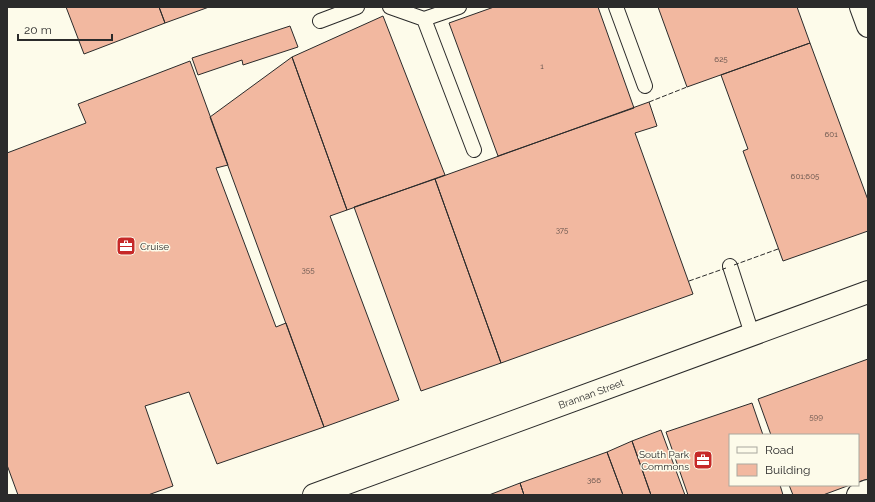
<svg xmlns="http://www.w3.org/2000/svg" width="875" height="502" font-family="Raleway,sans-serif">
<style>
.building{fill:#f2b8a0;stroke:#2b2b2b}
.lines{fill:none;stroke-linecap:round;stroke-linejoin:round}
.lane-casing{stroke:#2b2b2b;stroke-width:16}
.street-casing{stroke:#2b2b2b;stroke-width:24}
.secondary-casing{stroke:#2b2b2b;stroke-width:24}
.lane{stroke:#fdfbea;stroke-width:14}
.street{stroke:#fdfbea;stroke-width:22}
.secondary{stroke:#fdfbea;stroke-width:22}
.fence{stroke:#2b2b2b;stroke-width:1;stroke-dasharray:5 2;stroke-linecap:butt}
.labels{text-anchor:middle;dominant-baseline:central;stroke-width:3;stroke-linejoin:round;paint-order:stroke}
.number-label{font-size:8px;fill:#5d4e48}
.poi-label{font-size:10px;fill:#2b2b2b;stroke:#fdfbea;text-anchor:start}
.street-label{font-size:10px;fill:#2b2b2b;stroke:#fdfbea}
</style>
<rect width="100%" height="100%" fill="#fdfbea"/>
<!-- building -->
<path class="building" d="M66 7H159L165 23 84 54Z
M159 7H209L165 23Z
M494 7H598L634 108 498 156 449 23Z
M658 7H797L810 43 687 87Z
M383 16 445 175 347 210 292 57Z
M290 26 298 47 243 65 242 60 198 75 192 58Z
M810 43 868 200V231L783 261 743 151 748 149 721 75Z
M292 57 347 210 330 216 399 400 324 427 210 117Z
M190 61 228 165 216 168 276 327 286 323 324 427 217 464 189 392 145 406 173 486 148 495H18L7 465V153L86 123 78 104Z
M649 102 657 126 635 133 693 294 501 363 435 179Z
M435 179 501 363 421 391 354 207Z
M868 359V479L858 482V435H771L758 399Z
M752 403 763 435H730V485H780L783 495H688L666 432Z
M661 430 685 495H651L632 441Z
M632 441 651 495H623L607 452Z
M607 452 623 495H524L520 483Z
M520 483 524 495H489Z
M789 485H850L823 495H793Z"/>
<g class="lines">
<defs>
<path id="lane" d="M390 7 424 19 459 7
M616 7 645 86
M424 19 474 150
M320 21 357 7
M730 266 752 334"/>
<path id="street" d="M858 495 868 491"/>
<g id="secondary">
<path d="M861 7 868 26"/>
<path id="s1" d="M314 495 868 292"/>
</g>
</defs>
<!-- lane casing -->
<use href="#lane" class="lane-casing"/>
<!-- street casing -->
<use href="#street" class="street-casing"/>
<!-- secondary casing -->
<use href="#secondary" class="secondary-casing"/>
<!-- lane -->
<use href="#lane" class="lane"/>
<!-- street -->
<use href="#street" class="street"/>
<!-- secondary -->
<use href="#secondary" class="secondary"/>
<!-- fence -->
<path class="fence" d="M649 102 687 87
M734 265 778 249
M689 281 726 268"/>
</g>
<!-- icons -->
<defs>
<symbol id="office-square" viewBox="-11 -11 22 22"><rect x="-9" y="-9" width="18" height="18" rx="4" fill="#c62828" stroke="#fdfbea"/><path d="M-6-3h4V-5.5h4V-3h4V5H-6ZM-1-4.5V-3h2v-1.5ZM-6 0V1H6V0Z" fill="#fff"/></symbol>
</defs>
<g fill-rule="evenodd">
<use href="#office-square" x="115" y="235" width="22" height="22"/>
<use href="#office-square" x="692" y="449" width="22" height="22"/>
</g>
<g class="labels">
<!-- number labels -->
<g class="number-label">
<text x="721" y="59">625</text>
<text x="542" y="66">1</text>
<text x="831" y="134">601</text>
<text x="805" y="176">601;605</text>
<text x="562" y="230">375</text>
<text x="308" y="270">355</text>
<text x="816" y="417">599</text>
<text x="594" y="480">366</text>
</g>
<!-- poi labels -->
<g class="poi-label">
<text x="140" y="246">Cruise</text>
<text x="689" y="454" text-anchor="end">South Park<tspan x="689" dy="12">Commons</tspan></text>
</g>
<!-- street labels -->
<g class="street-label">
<text stroke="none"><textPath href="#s1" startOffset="295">Brannan Street</textPath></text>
</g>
</g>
<!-- border -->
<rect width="875" height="502" fill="none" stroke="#2b2b2b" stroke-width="16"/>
<!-- legend -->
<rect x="729" y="434" width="130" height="52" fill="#fdfbea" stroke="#a9a89e"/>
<rect x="737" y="447" width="20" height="6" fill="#fdfbea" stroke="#a9a89e"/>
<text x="765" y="454" font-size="12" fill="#2b2b2b">Road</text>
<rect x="737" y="464" width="20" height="12" fill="#f2b8a0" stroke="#a9a89e"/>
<text x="765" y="474" font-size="12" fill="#2b2b2b">Building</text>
<!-- scale -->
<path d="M18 34v6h94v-6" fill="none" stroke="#2b2b2b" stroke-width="2"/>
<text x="24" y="34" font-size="12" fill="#2b2b2b" stroke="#fdfbea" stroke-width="3" paint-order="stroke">20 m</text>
</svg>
